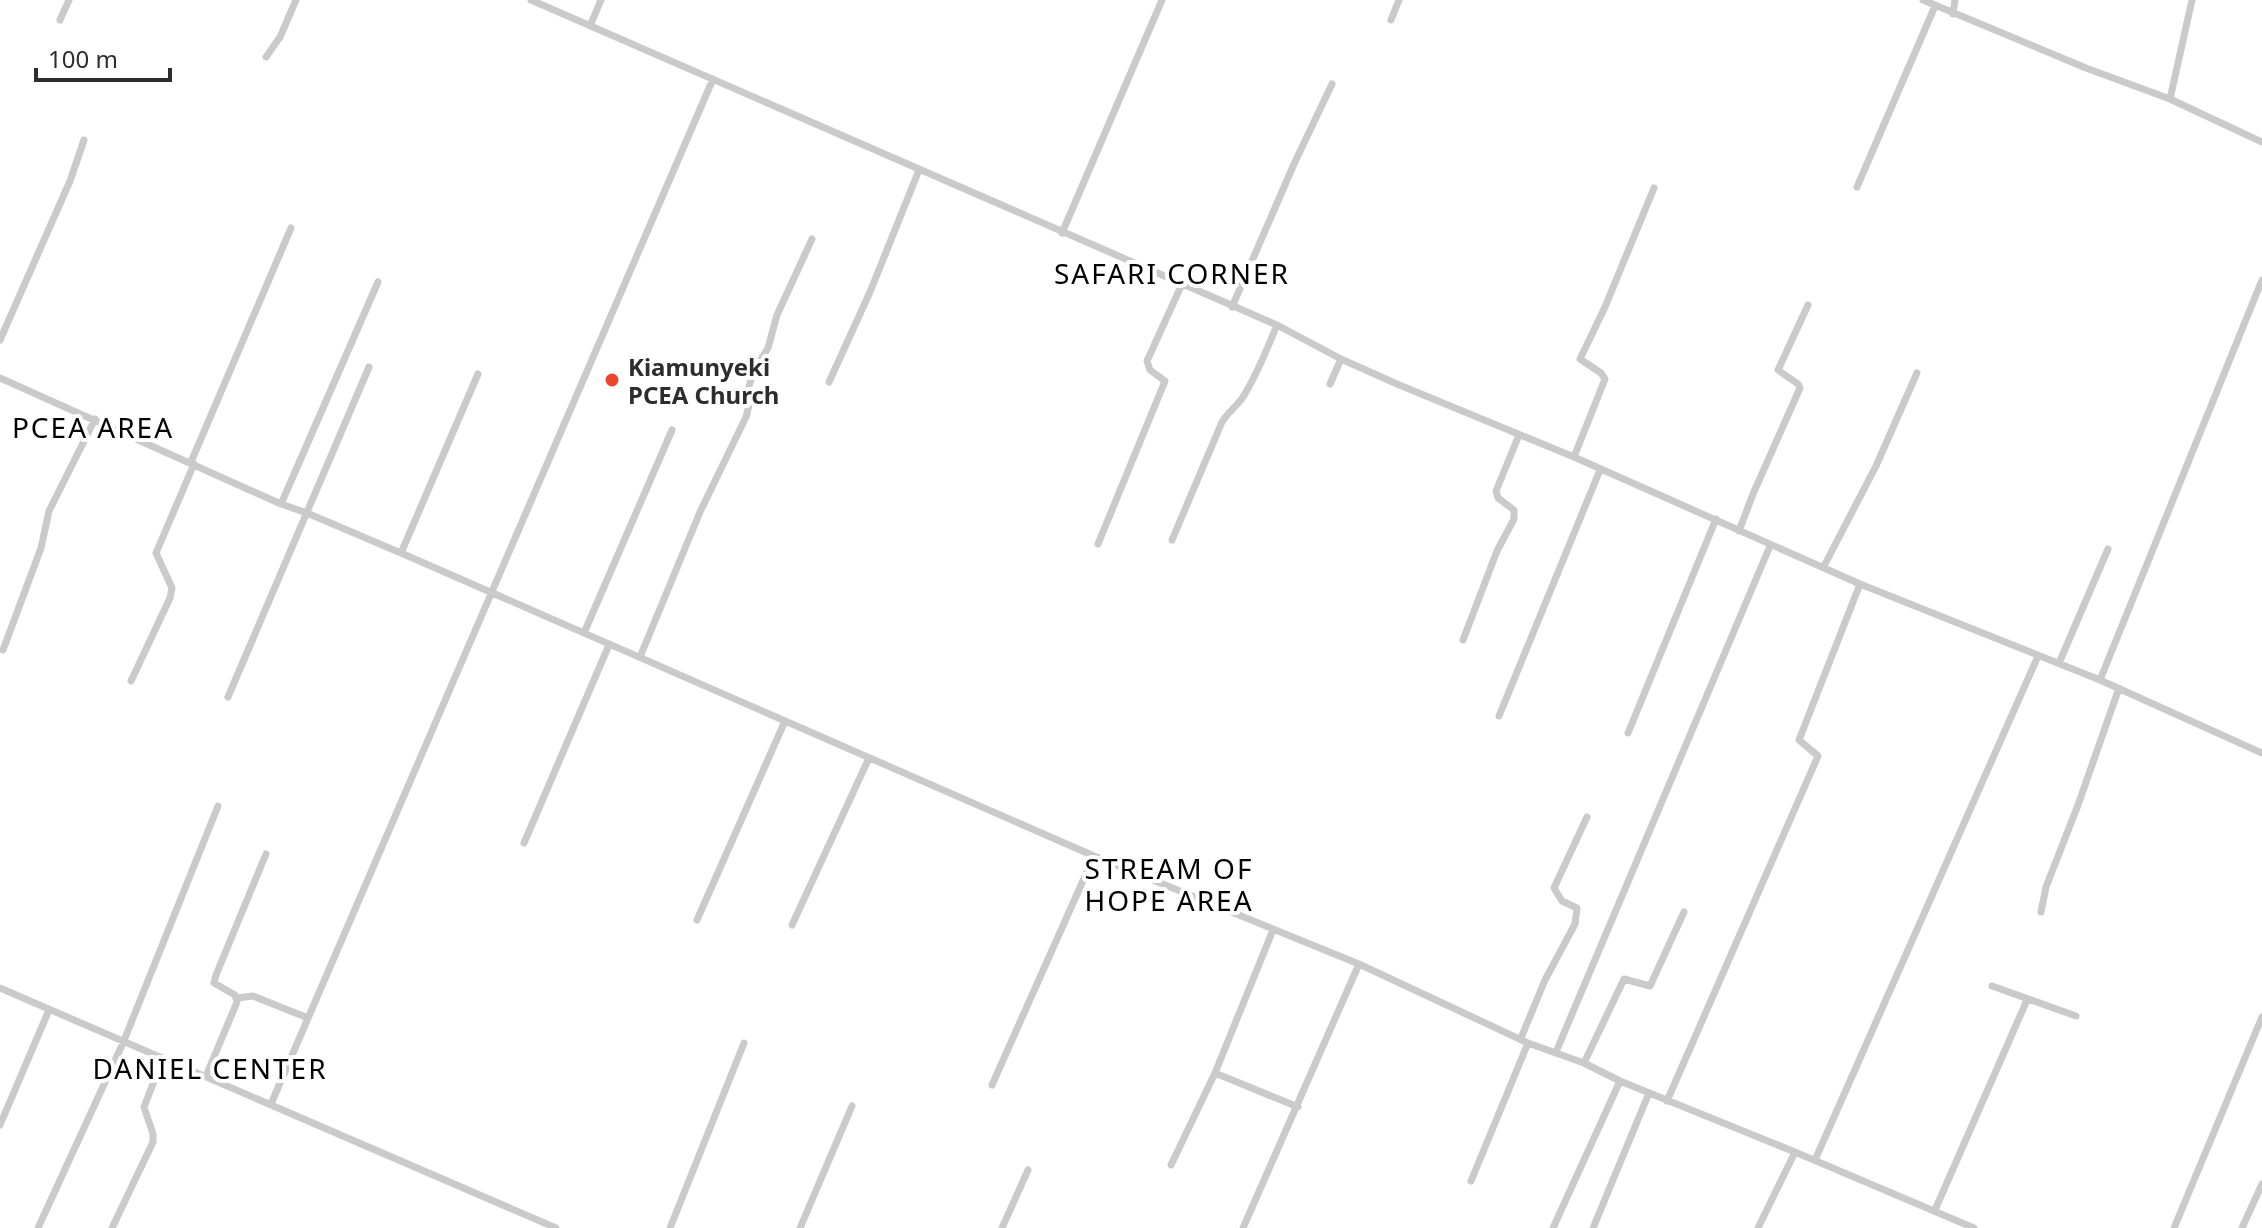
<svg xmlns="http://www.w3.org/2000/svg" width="2262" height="1228" font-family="'Noto Sans',sans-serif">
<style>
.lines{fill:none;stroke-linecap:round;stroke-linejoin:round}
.minor{stroke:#cacaca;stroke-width:7}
.poi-dot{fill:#ec4527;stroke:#fff;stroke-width:3}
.labels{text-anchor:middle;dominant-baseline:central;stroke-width:8;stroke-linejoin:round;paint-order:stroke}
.poi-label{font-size:24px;font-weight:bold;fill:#2d2d2d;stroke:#fff;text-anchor:start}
.quarter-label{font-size:28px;letter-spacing:2px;fill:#000;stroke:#fff}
</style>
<rect width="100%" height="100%" fill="#fff"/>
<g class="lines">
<!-- minor -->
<path class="minor" d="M531 0 1277 325 1341 359 1397 384 1574 457 1860 584 2100 680 2262 753
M1923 0 2086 68 2170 99 2262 142
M1953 14 1955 0
M60 20 69 0
M1391 20 1399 0
M590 26 601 0
M266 57 280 37 296 0
M2170 99 2192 0
M1857 187 1935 6
M1062 233 1162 0
M1232 307 1294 164 1332 84
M0 340 70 181 84 140
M0 378 281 504 307 513 401 553 1094 856 1359 964 1528 1043 1584 1063 1620 1081 1795 1152 1974 1228
M829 382 870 292 919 170
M1330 384 1341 359
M1574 457 1605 379 1601 373 1580 359 1605 307 1654 188
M191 462 291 228
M281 504 378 282
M1739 531 1753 494 1800 388 1798 384 1778 370 1808 305
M1172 540 1222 422C1228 412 1236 407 1243 397 1257 375 1267 349 1277 325
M1098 544 1165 381 1150 370 1147 361 1182 284
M401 553 478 374
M1824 566 1876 466 1917 373
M584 633 672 430
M1463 640 1497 551 1514 519V510L1498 498 1496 491 1519 435
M3 650 41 548 49 511 95 419
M640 657 700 512 746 417 750 402 749 386 754 371 768 348 777 315 812 239
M2059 663 2108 549
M2100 680 2262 280
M131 681 170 598 172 588 156 553 194 464
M228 697 369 367
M1499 716 1600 470
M1628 733 1716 519
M524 843 609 645
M2041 912 2046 887 2078 805 2119 688
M697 920 785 721
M792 925 869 758
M1992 986 2076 1016
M0 988 556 1228
M237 998 253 996 308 1018
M1521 1038 1545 980 1575 924 1577 908 1562 901 1554 888 1587 817
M1556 1052 1770 546
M1584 1063 1624 979 1650 986 1684 912
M1215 1073 1298 1107
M206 1076 237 1002 235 995 214 983 216 975 266 854
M992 1085 1094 856
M1667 1101 1818 756 1799 740 1860 584
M271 1104 713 79
M0 1125 49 1010
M1815 1160 2038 656
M1171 1165 1215 1073 1273 930
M1471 1181 1528 1043
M1935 1210 2027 1000
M38 1228 123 1043 218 806
M112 1228 153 1142V1134L144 1107 163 1058
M670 1228 744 1043
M800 1228 852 1106
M1002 1228 1028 1170
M1243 1228 1359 964
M1553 1228 1620 1081
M1593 1228 1649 1093
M1758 1228 1795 1152
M2174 1228 2262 1017
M2242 1228 2262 1184"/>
</g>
<!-- markers -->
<circle class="poi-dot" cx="612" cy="380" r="8"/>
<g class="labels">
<!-- poi labels -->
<g class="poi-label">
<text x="628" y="366">Kiamunyeki<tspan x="628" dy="28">PCEA Church</tspan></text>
</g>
<!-- quarter labels -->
<g class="quarter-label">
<text x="1172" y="273">SAFARI CORNER</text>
<text x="93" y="427">PCEA AREA</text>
<text x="1169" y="868">STREAM OF<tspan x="1169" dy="32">HOPE AREA</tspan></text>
<text x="210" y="1068">DANIEL CENTER</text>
</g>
</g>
<!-- scale -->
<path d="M36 68v12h134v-12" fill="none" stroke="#2d2d2d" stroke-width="4"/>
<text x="48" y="68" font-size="24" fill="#2d2d2d" stroke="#ffffff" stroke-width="6" paint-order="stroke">100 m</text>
</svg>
